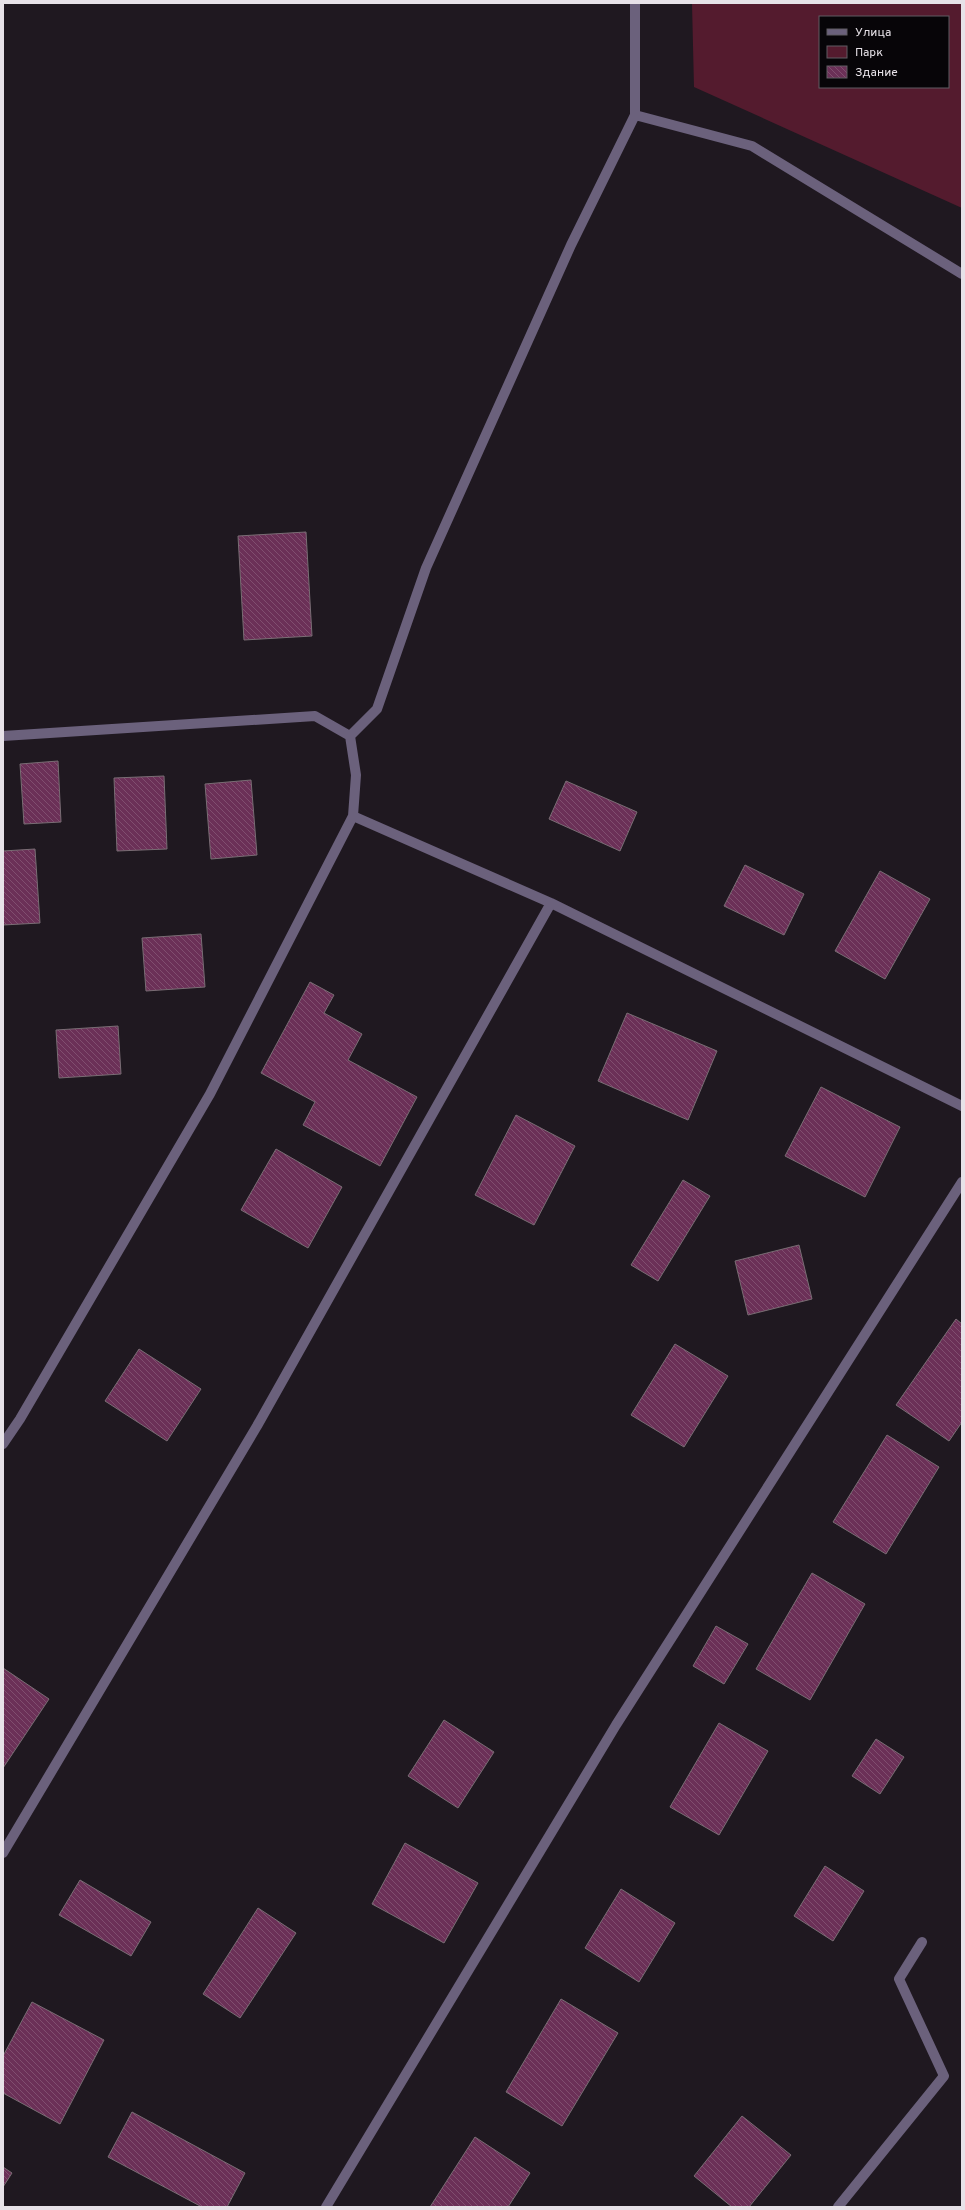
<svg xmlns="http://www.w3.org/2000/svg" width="965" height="2210" font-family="Overpass,sans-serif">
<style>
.green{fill:#541b2e;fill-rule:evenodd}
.building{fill:url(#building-back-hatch);stroke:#796d74}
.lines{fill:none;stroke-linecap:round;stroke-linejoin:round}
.minor{stroke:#6b617c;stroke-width:10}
</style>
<defs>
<pattern id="building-back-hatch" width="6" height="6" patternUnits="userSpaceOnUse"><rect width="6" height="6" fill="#6b3057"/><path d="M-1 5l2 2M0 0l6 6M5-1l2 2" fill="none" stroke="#804e6f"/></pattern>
</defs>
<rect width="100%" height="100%" fill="#1f1820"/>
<!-- green -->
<path class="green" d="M692 3H962V208L694 87ZM820 17H948V87H820Z"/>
<!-- building -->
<path class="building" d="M306 532 312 636 244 640 238 536Z
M58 761 61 822 24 824 20 764Z
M164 776 167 849 117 851 114 778Z
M251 780 257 855 211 859 205 784Z
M566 781 637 812 620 851 549 819Z
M35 849 40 923 3 925V851Z
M745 865 804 894 784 935 724 906Z
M880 871 930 899 885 979 835 951Z
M201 934 205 987 146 991 142 938Z
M310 982 334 995 324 1013 362 1034 348 1060 417 1097 380 1166 303 1125 315 1102 261 1073Z
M627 1013 717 1051 688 1120 598 1081Z
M118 1026 121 1074 59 1078 56 1030Z
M821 1087 900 1127 865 1197 785 1156Z
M516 1115 575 1146 534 1225 475 1195Z
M276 1149 342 1187 308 1248 241 1210Z
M683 1180 710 1196 658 1281 631 1265Z
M799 1245 812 1299 748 1315 735 1261Z
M956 1319 962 1324V1422L949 1441 896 1405Z
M675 1344 728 1376 684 1447 631 1415Z
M139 1349 201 1389 167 1441 105 1401Z
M887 1435 939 1467 886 1554 833 1522Z
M812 1573 865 1604 810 1700 756 1669Z
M716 1626 748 1644 724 1684 693 1666Z
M3 1668 49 1699 3 1768Z
M444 1720 494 1752 458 1808 408 1776Z
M719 1723 768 1751 719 1835 670 1807Z
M876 1739 904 1757 880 1794 852 1776Z
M405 1843 478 1883 444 1943 372 1904Z
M825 1866 864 1891 833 1941 794 1916Z
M80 1880 151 1922 131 1956 59 1915Z
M621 1889 675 1923 639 1982 585 1948Z
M258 1908 296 1933 240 2018 203 1994Z
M561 1999 618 2033 562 2126 506 2092Z
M32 2002 104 2040 60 2124 3 2093V2056Z
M132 2112 245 2173 227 2207H202L108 2157Z
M742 2116 791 2155 749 2207H732L694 2176Z
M475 2137 530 2173 508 2207H430Z
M3 2167 12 2173 3 2187Z"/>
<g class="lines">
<!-- minor -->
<path class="minor" d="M635 115 752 146 962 274
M3 736 315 716 350 736 356 775 353 816 210 1094 20 1419 3 1444
M350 736 377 709 426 568 571 245 635 115V3
M353 816 551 903 962 1106
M3 1853 257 1426 551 903
M326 2207 616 1725 962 1182
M838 2207 944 2076 899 1979 922 1942"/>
</g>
<!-- border -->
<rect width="965" height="2210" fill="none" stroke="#e7e2e8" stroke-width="8"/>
<!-- legend -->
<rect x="819" y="16" width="130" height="72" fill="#070508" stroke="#615d62"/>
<rect x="827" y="29" width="20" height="6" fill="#6b617c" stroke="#615d62"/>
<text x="855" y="36" font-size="12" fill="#e7e2e8">Улица</text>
<rect x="827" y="46" width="20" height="12" fill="#541b2e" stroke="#615d62"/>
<text x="855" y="56" font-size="12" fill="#e7e2e8">Парк</text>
<rect x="827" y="66" width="20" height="12" fill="url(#building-back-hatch)" stroke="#615d62"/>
<text x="855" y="76" font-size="12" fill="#e7e2e8">Здание</text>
</svg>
